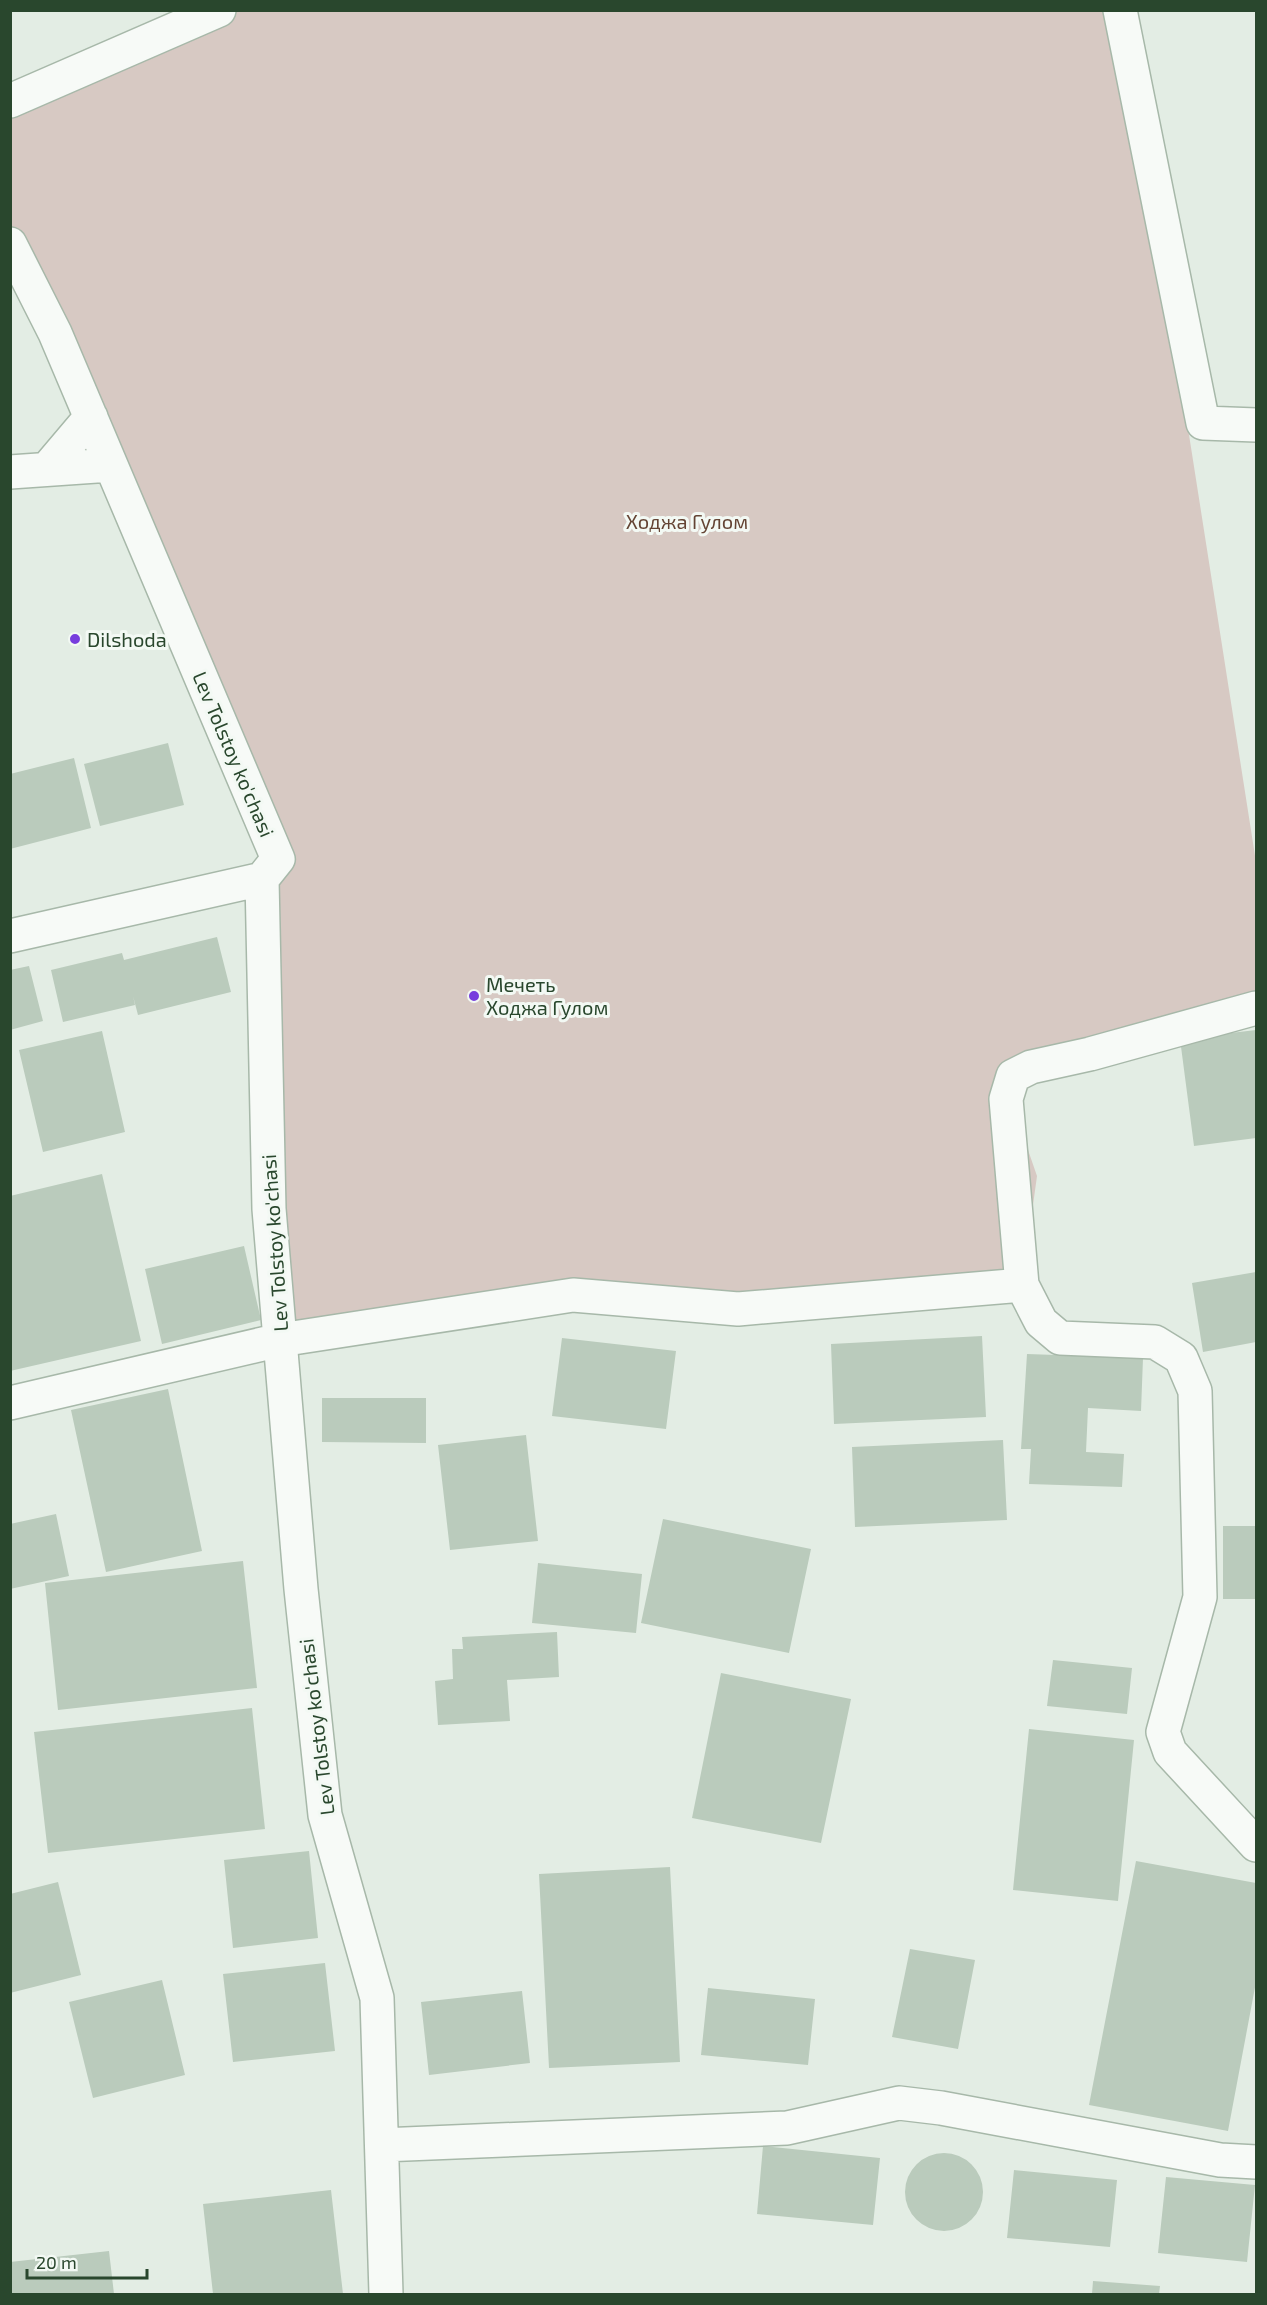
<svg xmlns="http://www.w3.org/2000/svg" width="1267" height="2305" font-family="'Exo 2',sans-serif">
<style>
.green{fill:#d7c9c3}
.building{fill:#bacbbc}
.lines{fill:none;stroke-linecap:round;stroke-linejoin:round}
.street-casing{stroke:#a7b8a9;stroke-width:36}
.street{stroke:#f7faf7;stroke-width:33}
.poi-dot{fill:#773ddd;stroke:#f3f9f4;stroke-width:2}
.labels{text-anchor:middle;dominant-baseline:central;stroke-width:6;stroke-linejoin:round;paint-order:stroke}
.park-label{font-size:20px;fill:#644434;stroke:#f3f9f4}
.poi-label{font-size:20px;fill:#29472d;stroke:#f3f9f4;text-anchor:start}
.street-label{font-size:20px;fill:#29472d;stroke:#f3f9f4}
</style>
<rect width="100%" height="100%" fill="#e3ede4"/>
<!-- green -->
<path class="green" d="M219 11H1110L1150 186 1256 862V1002L1000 1069 1037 1176 1022 1285 530 1301 280 1340 278 859 11 258 10 101Z"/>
<!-- building -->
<path class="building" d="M168 743 184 805 100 826 84 764Z
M74 758 91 828 10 849V774Z
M217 937 231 992 138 1015 133 996 135 1005 63 1022 51 970 122 953 124 960Z
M29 966 43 1021 10 1030V970Z
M1256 1030V1138L1194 1146 1180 1039Z
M102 1031 125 1132 43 1152 19 1050Z
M102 1174 141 1341 10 1371V1196Z
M244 1246 261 1320 162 1344 145 1269Z
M1256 1272V1342L1203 1352 1192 1283Z
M982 1336 986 1417 834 1424 831 1344Z
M562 1338 676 1351 666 1429 552 1416Z
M1027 1354 1143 1358 1141 1411 1088 1408 1086 1452 1124 1454 1122 1487 1029 1484 1031 1449H1021Z
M168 1389 202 1551 106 1572 71 1410Z
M322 1398H426V1443L322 1442Z
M526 1435 538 1541 450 1550 438 1445Z
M1003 1440 1007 1520 855 1527 852 1447Z
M56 1514 69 1576 10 1589V1524Z
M663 1519 811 1549 789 1653 641 1623Z
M1223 1526H1256V1599H1223Z
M243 1561 257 1688 58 1710 45 1583Z
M538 1563 642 1574 636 1633 532 1623Z
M557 1632 559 1677 507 1680 510 1721 438 1725 435 1681 453 1679 452 1649H463L462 1637Z
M1053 1660 1132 1668 1127 1714 1047 1706Z
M721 1673 851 1699 821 1843 692 1818Z
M252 1708 265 1829 48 1853 34 1732Z
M1029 1729 1134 1740 1118 1901 1013 1890Z
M309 1851 318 1938 233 1948 224 1860Z
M1136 1861 1256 1883V1982L1228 2131 1089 2105Z
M670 1867 680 2062 549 2068 539 1874Z
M58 1882 81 1975 10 1993V1894Z
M910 1949 975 1960 958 2049 892 2037Z
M325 1963 335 2051 233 2062 223 1974Z
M162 1980 185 2075 93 2098 69 2002Z
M708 1988 815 1999 808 2065 701 2055Z
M522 1991 530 2063 429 2075 421 2002Z
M763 2146 880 2158 873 2225 757 2214Z
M905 2192a39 39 0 1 1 78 0a39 39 0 1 1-78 0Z
M1014 2170 1117 2180 1110 2247 1007 2238Z
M1166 2177 1255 2185 1247 2262 1158 2253Z
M331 2190 343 2294H213L203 2204Z
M109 2251 114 2294H10V2262Z
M1093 2281 1160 2286 1159 2294H1092Z"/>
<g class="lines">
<defs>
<path id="street" d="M1120 10 1203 423 1256 425
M10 101 219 10
M10 244 55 333 278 859 262 879 269 1209 301 1589 325 1815 377 1998 386 2294
M47 469 91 417
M10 472 111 465
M10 936 262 879
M1256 1008 1090 1054 1031 1067 1013 1076 1006 1099 1022 1285 1041 1322 1060 1338 1155 1342 1181 1358 1195 1391 1200 1597 1163 1732 1170 1752 1256 1845
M10 1403 280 1340 573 1295 738 1309 1022 1285
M382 2145 787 2128 899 2103 941 2108 1220 2160 1256 2162"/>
</defs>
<!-- street casing -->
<use href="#street" class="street-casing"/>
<!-- street -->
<use href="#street" class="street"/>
</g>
<!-- markers -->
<g class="poi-dot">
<circle cx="75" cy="639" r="6"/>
<circle cx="474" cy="996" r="6"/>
</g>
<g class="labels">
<!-- park labels -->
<g class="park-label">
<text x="687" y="521">Ходжа Гулом</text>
</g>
<!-- poi labels -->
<g class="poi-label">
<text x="87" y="639">Dilshoda</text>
<text x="486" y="984">Мечеть<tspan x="486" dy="23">Ходжа Гулом</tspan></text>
</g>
<!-- street labels -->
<g class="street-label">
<text transform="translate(234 754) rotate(67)">Lev Tolstoy ko'chasi</text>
<text transform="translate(274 1243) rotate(-94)">Lev Tolstoy ko'chasi</text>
<text transform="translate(316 1727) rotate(-97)">Lev Tolstoy ko'chasi</text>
</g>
</g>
<!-- border -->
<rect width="1267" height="2305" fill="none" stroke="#29472d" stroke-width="24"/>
<!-- scale -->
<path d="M27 2269v9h120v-9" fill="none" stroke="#29472d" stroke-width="3"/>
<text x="36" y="2269" font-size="18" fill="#29472d" stroke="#f3f9f4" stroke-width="4.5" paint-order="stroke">20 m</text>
</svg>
